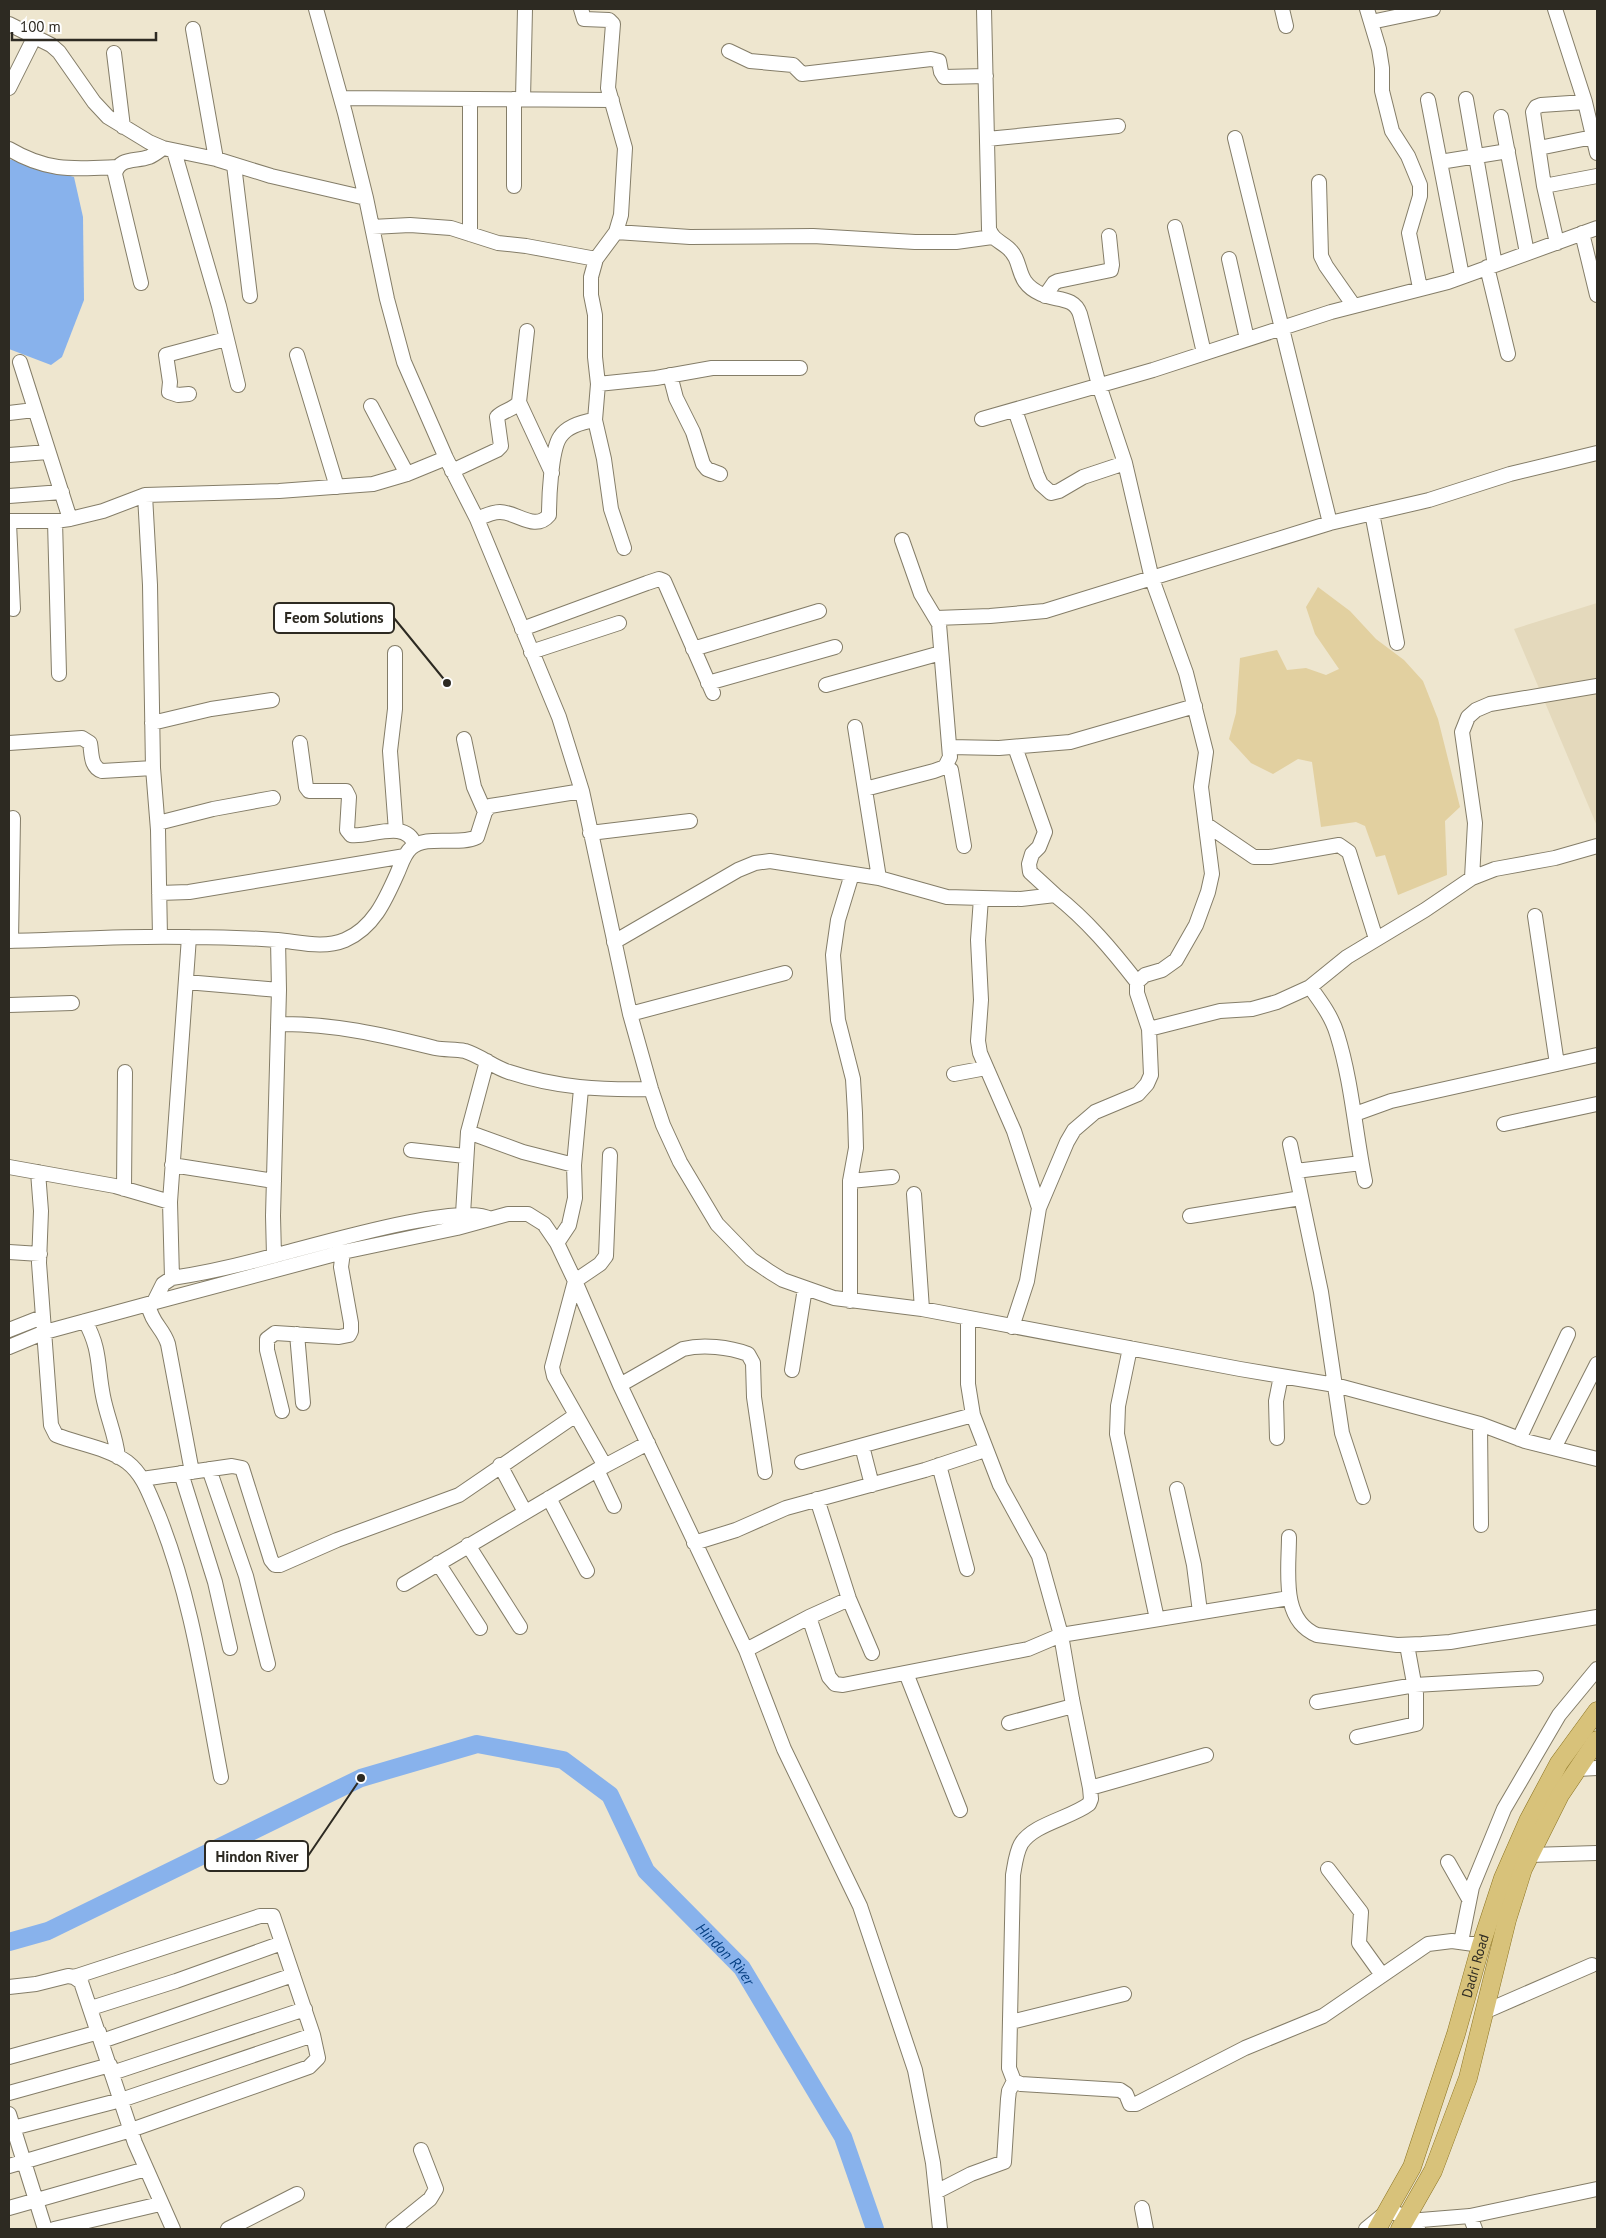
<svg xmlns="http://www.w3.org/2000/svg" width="1606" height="2238" font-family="'PT Sans',sans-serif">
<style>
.built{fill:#e4d9bc}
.green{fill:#e2d0a0}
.water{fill:#88b2ec}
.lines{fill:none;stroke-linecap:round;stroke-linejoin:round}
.river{stroke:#88b2ec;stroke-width:18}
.minor-casing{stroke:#847d68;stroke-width:16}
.major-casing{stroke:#8b7321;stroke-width:19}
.minor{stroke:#fff;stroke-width:14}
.major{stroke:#d8c27a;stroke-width:18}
.labels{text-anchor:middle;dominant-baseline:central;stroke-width:4;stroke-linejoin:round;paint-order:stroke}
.street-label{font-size:14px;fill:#2d2a22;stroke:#fff}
.water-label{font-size:15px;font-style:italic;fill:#043e81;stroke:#fff}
.leader{fill:none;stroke:#2d2a22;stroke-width:2}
.callout-dot{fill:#2d2a22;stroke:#fff;stroke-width:2}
.callout{fill:#fff;stroke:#2d2a22;stroke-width:2}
.callout-label{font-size:15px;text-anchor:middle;font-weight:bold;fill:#2d2a22}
</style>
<rect width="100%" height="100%" fill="#eee6cf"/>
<!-- built -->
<path class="built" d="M1597 603V826L1514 629Z"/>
<!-- green -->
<path class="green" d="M1318 587 1350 611 1376 639 1404 660 1423 681 1438 719 1460 807 1445 821 1447 875 1398 895 1385 855 1376 857 1365 826 1356 822 1321 827 1312 762 1298 759 1273 774 1251 763 1229 739 1236 713 1240 658 1277 650 1287 670 1306 668 1326 675 1339 669 1315 634 1306 607Z"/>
<!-- water -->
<path class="water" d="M9 159 74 177 83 217 84 300 62 357 51 365 9 349Z"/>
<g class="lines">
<!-- river -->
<path class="river" id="s1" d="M9 1942 48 1931 361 1778 477 1744 563 1760 610 1795 646 1871 742 1968 843 2137 875 2229"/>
<defs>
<path id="minor" d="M316 9 345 113 366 198 387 299 404 362 446 458 477 519 559 717 582 791 630 1014 651 1089 663 1125 680 1162 717 1224 751 1259 770 1272 783 1280 834 1298 922 1309 1240 1369 1335 1385 1480 1424 1525 1441 1597 1459
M581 9 584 19 609 20 613 24 608 88 625 148 621 215 616 232 596 259 591 277V295L595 315V357L598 384 595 420 604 459 611 509 624 548
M984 9 989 229C993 240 1000 241 1008 248 1025 263 1013 281 1041 294 1056 301 1074 296 1080 314L1099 385 1125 463 1152 579 1186 673 1206 752 1201 787 1212 874 1208 892 1196 925 1176 960 1162 970 1145 975 1137 982V993L1149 1029 1151 1075 1147 1084 1138 1094 1095 1112 1074 1130 1067 1142 1039 1208 1027 1281 1012 1327
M1282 9 1286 26
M1367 9 1379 49 1382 68V91L1392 131 1408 156 1420 185V196L1409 233 1420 288
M1555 9 1585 102 1597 153
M1371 22 1433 9
M9 24 51 45 59 52 94 102 108 117 149 142 163 148 216 159 271 176 366 198
M193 29 216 159
M729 51 750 61 793 65 802 74 931 59 939 61 941 72 944 77 986 76
M114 53 123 127
M9 88 34 38
M341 98 612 100
M470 99V234
M523 99 525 9
M1466 99 1495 265
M1428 100 1462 276
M1501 117 1527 253
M1235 138 1330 523
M987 139 1118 126
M1539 148 1593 137
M9 149C48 172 73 169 117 167
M174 151 219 306 238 385
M1440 162 1508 151
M234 165 250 296
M1319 182 1321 256 1326 266 1354 306
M514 186V99
M1544 186 1597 176
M372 227 410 225 451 228 498 243 526 246 596 259
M1175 227 1204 353
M616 232 690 237 813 236 915 242H956L992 237
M1582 233 1597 295
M1557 243 1544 186 1533 112 1536 107 1541 105 1585 102
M1229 259 1247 339
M1487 267 1508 354
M141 283 115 174C119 157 135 162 149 157 154 155 159 151 163 148
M1045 296 1054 283 1058 281 1111 270 1112 265 1109 236
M297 355 337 487
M20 362 70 519
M670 375 676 398 693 432 703 464 707 469 720 474
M598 384 656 378 712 368H800
M189 394 178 395 169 392 170 382 166 355 226 339
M519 402 552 473
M371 406 407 474
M1015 410 1037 475 1041 484 1051 493 1059 491 1083 477 1125 463
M9 413 34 410
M982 419 1153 370 1331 312 1448 282 1597 228
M9 455 48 452
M452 471 497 450 501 446 497 417C503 410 514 410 519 402L527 331
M145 495 150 585 153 768 158 830 160 937
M9 496 62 492
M1372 513 1397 643
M477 519C484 516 492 512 500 512 517 512 535 532 549 515 549 498 551 450 560 437 567 426 582 422 595 420
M9 521H55L70 519 103 511 145 495 279 491 373 484 407 474 446 458
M55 521 59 674
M9 523 13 609
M936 618 990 616 1045 611 1330 523 1429 500 1510 474 1597 453
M522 629 647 583 659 579 664 581 713 693
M693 649 819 611
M531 652 619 623
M395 653V709L390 751 396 831
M708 683 835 647
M826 685 941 653
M152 723 211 709 272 700
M855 727 879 878
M464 739 474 787 485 812
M9 743 82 738 90 743C92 753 90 767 102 771L153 768
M300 743 306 787 309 791H346L349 797 347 830 351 835C369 838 406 818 415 845
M950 747 999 748 1070 742 1195 706
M1015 747 1045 832 1039 847 1032 854 1029 864 1030 872 1055 895
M945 767 951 770 964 846
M865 789 934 771 945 767 950 757 939 624 921 594 902 540
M158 823 213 809 273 798
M1207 825 1254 857H1270L1339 845 1349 852 1376 939
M590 833 690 821
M1472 878 1475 823 1462 732 1468 717 1476 710 1490 704 1597 686
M159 893 189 892 405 856
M981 898 978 940 981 1000 978 1041 980 1053 1014 1131 1039 1208
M1535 916 1557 1064
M9 941C69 940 130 935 190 937 219 937 249 938 277 940 300 942 323 949 345 940 373 928 385 901 397 874 401 865 404 854 411 848 426 834 459 846 477 837L485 812 490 806 582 791
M11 941 13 818
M614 942 738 870 755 863 770 861 879 878 947 897 1021 899 1055 895C1087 920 1112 950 1137 982
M186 982 279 990
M1310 987C1321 1002 1332 1017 1337 1034 1352 1082 1355 1132 1365 1181
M9 1005 72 1003
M630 1014 785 973
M278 1024C331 1023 383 1035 435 1048 444 1050 455 1049 465 1051 481 1056 493 1067 509 1072 557 1088 601 1090 651 1089
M1149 1029 1220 1011 1252 1009 1277 1002 1310 987 1347 957 1425 910 1472 878 1495 869 1555 858 1597 846
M954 1074 986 1068
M1355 1114 1391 1101 1597 1055
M1504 1124 1597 1104
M468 1132 523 1152 574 1165
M1290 1144 1321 1292 1342 1433 1363 1497
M411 1150 465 1156
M172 1165 274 1181
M9 1167 115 1186 170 1202
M1296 1171 1361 1163
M38 1172 41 1211 39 1263 51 1425 56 1435C79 1444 108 1448 127 1462 144 1475 150 1496 158 1514 192 1598 204 1688 221 1777
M850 1181 892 1177
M124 1189 125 1072
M914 1194 922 1309
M463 1214 468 1132 487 1061
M1190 1216 1301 1198
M557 1243 569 1225 575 1198 574 1165 581 1089
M9 1252 40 1254
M274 1256 273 1216 279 990 278 940
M172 1278 170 1202 189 937
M850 1301V1181L856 1148 855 1113 853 1079 838 1020 833 955 838 920 852 874
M154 1302 163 1284 172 1278C206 1273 240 1265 273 1256 310 1247 462 1201 490 1219
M148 1304C152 1324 163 1328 168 1344L192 1472
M968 1318V1384L973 1415 1000 1485 1039 1556 1061 1635 1072 1699 1090 1788 1091 1799 1089 1804C1071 1818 1033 1824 1021 1844 1016 1853 1015 1864 1013 1875L1009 2068 1014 2081 1021 2084 1120 2090 1126 2094 1130 2104H1136L1245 2048 1323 2016 1428 1944 1452 1941 1481 1945
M85 1321C101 1350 97 1366 103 1396 107 1417 116 1436 118 1457
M9 1330 42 1317
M297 1334 303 1403
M9 1347 45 1332 148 1304 343 1252 457 1228 508 1214H528L544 1224 557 1243 575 1281 620 1385 746 1650 784 1749 860 1906 915 2070 933 2163 940 2229
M1130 1348 1118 1406 1117 1434 1157 1619
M792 1370 805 1288
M620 1385 683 1349C703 1344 729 1347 748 1354L753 1363 754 1397 765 1472
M282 1411 267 1350V1339L275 1333 339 1337 349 1335 351 1331V1323L341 1267 343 1252
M1480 1424 1481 1525
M1277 1438 1276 1401 1281 1376
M1519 1439 1568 1334
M862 1446 872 1485
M1554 1448 1597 1364
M802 1462 973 1415
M500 1465 525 1512
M939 1465 967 1569
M605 1466 554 1376 552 1367 575 1281 600 1264 606 1256 610 1155
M209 1469 246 1576 268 1664
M597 1470 614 1506
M181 1473 215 1582 230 1648
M142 1479 232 1466 242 1468 271 1560 275 1565H280L337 1540 459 1495 576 1415
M1177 1489 1194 1565 1200 1612
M549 1498 587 1571
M817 1499 849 1599 872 1653
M1289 1537C1289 1570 1280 1620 1317 1635L1397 1645 1422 1644 1450 1642 1597 1617
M694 1543 736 1530 786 1508 925 1470 985 1450
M468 1545 520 1627
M438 1563 480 1628
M404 1584 597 1470 648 1443
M809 1617 829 1677 835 1684 843 1685 1028 1649 1061 1635 1289 1598
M746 1650 809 1617 849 1599
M906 1673 960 1810
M1317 1702 1415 1685 1536 1678
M1009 1723 1073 1706
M1357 1737 1416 1724V1694L1407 1645
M1577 1769 1597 1768
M1090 1788 1206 1755
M1530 1855 1597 1853
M1448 1862 1469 1899
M1328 1869 1361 1912 1359 1943 1382 1975
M1461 1942 1472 1887 1504 1809 1559 1715 1597 1669
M9 1987 36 1984 68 1976 74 1977 81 1982 135 2143 173 2229
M91 2008 176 1981 282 1943
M1484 2012 1592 1965
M1011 2022 1124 1994
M102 2041 293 1975
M9 2057 99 2032
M112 2073 305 2009
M9 2093 110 2065
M9 2114 45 2229
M9 2129 121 2100 313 2035
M9 2166 131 2130 309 2067 318 2058 313 2035 273 1916H260L74 1977
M936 2192 971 2174 1004 2162 1008 2099 1009 2091 1014 2081
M9 2208 146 2169
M1142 2208 1146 2229
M1470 2216 1475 2229
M54 2229 160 2204
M228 2229 297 2194
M393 2229 430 2199 436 2189 421 2150
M1366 2229 1388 2211 1415 2219
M1416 2229 1421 2220 1470 2216 1597 2189"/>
<g id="major">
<path id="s2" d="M1377 2229 1412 2167 1456 2034 1481 1945 1503 1878 1528 1821 1559 1763 1597 1711"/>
<path d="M1400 2229 1433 2171 1468 2078 1507 1920 1523 1869 1560 1795 1597 1740"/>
</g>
</defs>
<!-- minor casing -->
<use href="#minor" class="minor-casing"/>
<!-- major casing -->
<use href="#major" class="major-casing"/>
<!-- minor -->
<use href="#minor" class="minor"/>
<!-- major -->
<use href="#major" class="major"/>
</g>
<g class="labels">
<!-- street labels -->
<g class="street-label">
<text stroke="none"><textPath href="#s2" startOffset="282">Dadri Road</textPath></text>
</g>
<!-- water labels -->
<g class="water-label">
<text stroke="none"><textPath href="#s1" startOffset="855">Hindon River</textPath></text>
</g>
</g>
<!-- callouts -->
<path class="leader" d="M447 683L394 618M361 1778L308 1856"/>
<g class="callout-dot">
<circle cx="447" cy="683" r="5"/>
<circle cx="361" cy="1778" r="5"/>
</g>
<g class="callout">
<rect x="274" y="603" width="120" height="30" rx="5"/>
<rect x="205" y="1841" width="103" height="30" rx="5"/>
</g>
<g class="callout-label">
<text x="334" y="623">Feom Solutions</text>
<text x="257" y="1862">Hindon River</text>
</g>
<!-- border -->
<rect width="1606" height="2238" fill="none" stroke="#2d2a22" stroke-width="20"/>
<!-- scale -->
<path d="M12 32v8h144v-8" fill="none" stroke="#2d2a22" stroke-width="2.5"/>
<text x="20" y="32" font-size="15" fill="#2d2a22" stroke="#ffffff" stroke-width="4" paint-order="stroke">100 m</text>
</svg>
